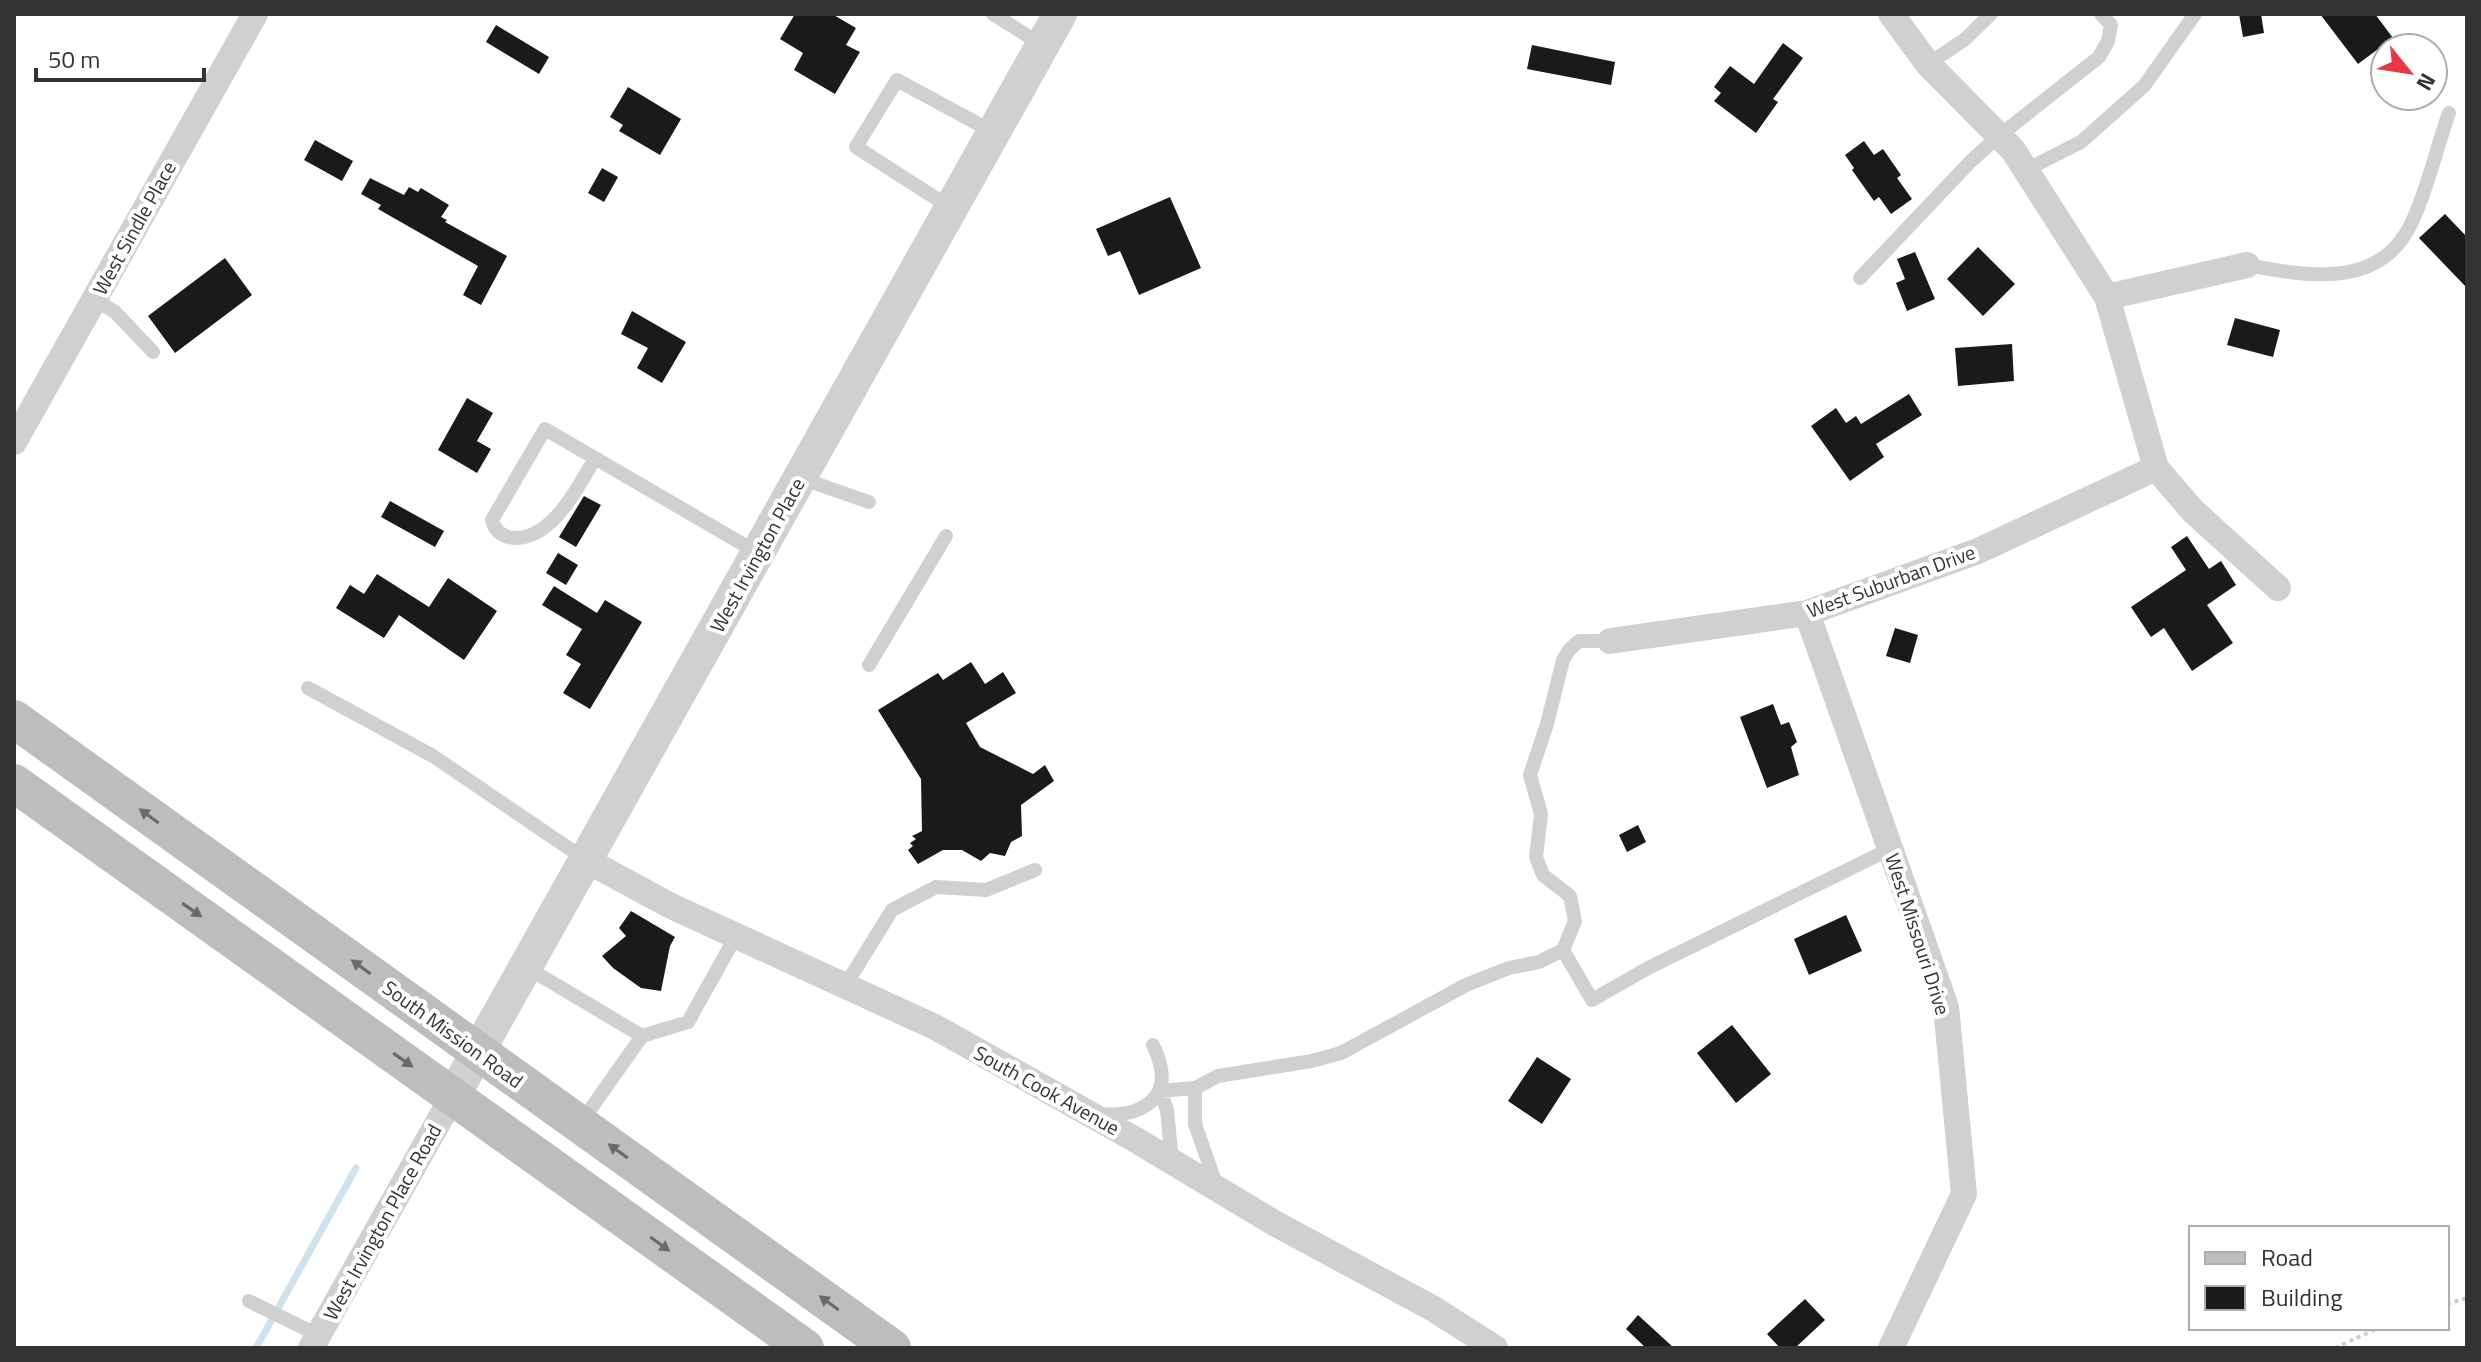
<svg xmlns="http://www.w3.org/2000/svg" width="2481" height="1362" font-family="'Titillium Web',sans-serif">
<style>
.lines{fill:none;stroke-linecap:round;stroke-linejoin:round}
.stream{stroke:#cfe2ee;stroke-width:7}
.building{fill:#1a1a1a}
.path{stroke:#cdcdcd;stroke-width:4;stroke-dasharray:4 4;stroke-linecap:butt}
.service{stroke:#d0d0d0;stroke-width:14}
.minor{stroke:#d0d0d0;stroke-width:26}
.tertiary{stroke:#d0d0d0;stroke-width:34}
.secondary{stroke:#bdbdbd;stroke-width:38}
.oneway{fill:#6a6a6a}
.labels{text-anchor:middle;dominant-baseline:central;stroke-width:8;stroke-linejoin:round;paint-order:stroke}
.street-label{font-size:20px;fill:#333;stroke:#fff}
</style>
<rect width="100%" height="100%" fill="#fff"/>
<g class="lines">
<!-- stream -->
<path class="stream" d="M256 1348 356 1168"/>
</g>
<!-- building -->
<path class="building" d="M795 14H832L856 28 846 45 860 52 835 94 794 70 803 53 780 39Z
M2239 14H2261L2264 33 2243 37Z
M2320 14H2375L2393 38 2358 64Z
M496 25 549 57 539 74 486 42Z
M1783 43 1803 58 1773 99 1778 102 1756 133 1714 101 1721 93 1714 87 1730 66 1754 84Z
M1532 45 1615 62 1611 85 1527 69Z
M628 87 681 119 660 155 619 131 623 125 610 117Z
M315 140 353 161 342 181 304 160Z
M1864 141 1874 155 1883 149 1901 175 1897 178 1912 199 1891 214 1879 197 1874 201 1852 170 1854 168 1845 155Z
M602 168 618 177 604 202 588 193Z
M370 178 404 195 409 187 418 192 421 188 449 205 441 217 447 220 445 222 507 256 481 305 463 295 478 266 378 209 381 205 361 194Z
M1170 197 1201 268 1139 295 1120 251 1108 256 1096 229Z
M2445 214 2467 237V288L2419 238Z
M1978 247 2015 284 1983 316 1947 279Z
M1915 252 1935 299 1907 311 1896 283 1905 279 1897 259Z
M225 258 252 295 175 353 148 316Z
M632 311 686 342 662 383 637 368 648 348 621 334Z
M2235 318 2280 330 2273 357 2227 345Z
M2012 344 2014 381 1958 386 1955 348Z
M1909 394 1922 415 1876 444 1884 457 1850 481 1811 426 1836 408 1846 423 1856 416 1861 424Z
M467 398 493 413 477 441 491 449 477 473 438 450Z
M584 496 601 505 576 547 559 537Z
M390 501 444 531 435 547 381 517Z
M2187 536 2209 569 2221 561 2236 585 2207 605 2233 643 2192 671 2164 628 2151 637 2131 607 2186 570 2171 547Z
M558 553 578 565 566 585 546 573Z
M377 574 429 607 448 578 497 611 464 660 399 615 384 638 336 608 350 585 364 594Z
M554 586 597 613 605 600 642 622 590 709 563 693 581 664 566 655 582 629 542 605Z
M1895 628 1918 635 1910 663 1886 656Z
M971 662 985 684 1003 672 1016 693 966 723 980 747 1033 774 1045 765 1054 781 1021 805 1022 836 1011 842 1005 856 990 853 981 861 962 850H943L918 864 908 850 913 846 910 843 916 839 912 836 922 831 921 779 878 710 938 673 943 680Z
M1773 704 1781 725 1789 722 1797 742 1791 747 1799 775 1767 788 1740 717Z
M1638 825 1646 842 1627 852 1619 835Z
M631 911 675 937 670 946 661 991 641 988 613 968 602 956 626 936 619 928Z
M1846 915 1862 951 1809 975 1794 939Z
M1732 1025 1771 1074 1736 1103 1697 1053Z
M1537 1057 1571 1079 1542 1124 1508 1101Z
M1805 1299 1825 1320 1795 1348H1780L1767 1334Z
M1638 1315 1674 1348H1646L1626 1329Z"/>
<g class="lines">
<!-- path -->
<path class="path" d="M2447 1304 2467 1298
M2335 1348 2378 1328"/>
<!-- service -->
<path class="service" d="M993 14 1042 45
M1928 64 1964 40 1991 14
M2026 170 2081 142 2144 86 2195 14
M951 208 856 147 897 80 993 132
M2247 265C2307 276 2379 290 2411 224 2428 189 2436 149 2449 113
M1860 278 1971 161 1999 136 2099 57 2108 41 2111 25 2101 14
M94 299 115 312 153 352
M595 458C579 486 549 546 508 537 499 534 494 529 492 520L545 429 758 553
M800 478 869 502
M869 665 946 536
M308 688 433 756 586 860
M1563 950 1575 921 1570 896 1543 875 1536 857 1541 814 1530 775 1547 724 1563 660 1569 650 1579 641H1610
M526 967 642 1036
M845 986 892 910 936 887 986 890 1035 870
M1195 1088 1218 1076 1312 1061 1341 1053 1466 985 1509 968 1539 962 1563 950 1592 1000 1650 967 1890 849
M1096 1115C1108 1114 1124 1115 1135 1111 1168 1098 1166 1072 1153 1045
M580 1124 642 1036 688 1022 736 936
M1172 1162 1167 1110 1160 1091 1195 1088V1124L1217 1187
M249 1301 318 1335"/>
<!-- minor -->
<path class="minor" d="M1891 14 1928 64 2013 150 2107 297 2156 468 2193 511 2278 588
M2107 297 2247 265
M14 442 255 14
M1807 613 1946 1007 1964 1194 1891 1348
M1610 641 1807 613 1978 551 2156 468
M586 860 671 906 935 1027 1136 1140 1276 1224 1432 1308 1495 1348
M311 1348 453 1096"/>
<!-- tertiary -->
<path class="tertiary" d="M453 1096 1060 14"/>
<!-- secondary -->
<path class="secondary" d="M14 719 892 1348
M14 783 805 1348"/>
</g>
<!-- one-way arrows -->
<defs><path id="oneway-solid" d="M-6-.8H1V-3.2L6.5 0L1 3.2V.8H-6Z" transform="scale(2)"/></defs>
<g class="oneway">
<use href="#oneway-solid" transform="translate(149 816) rotate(-144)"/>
<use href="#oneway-solid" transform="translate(192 910) rotate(35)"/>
<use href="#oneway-solid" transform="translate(361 967) rotate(-144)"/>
<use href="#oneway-solid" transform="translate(403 1060) rotate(35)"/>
<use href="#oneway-solid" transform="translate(618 1151) rotate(-144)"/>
<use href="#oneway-solid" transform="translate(660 1244) rotate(36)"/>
<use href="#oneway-solid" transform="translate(829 1303) rotate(-144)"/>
</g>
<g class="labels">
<!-- street labels -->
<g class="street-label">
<text transform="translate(134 228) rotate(-61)">West Sindle Place</text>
<text transform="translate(757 555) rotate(-61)">West Irvington Place</text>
<text transform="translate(1891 581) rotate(-20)">West Suburban Drive</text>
<text transform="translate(1918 934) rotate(72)">West Missouri Drive</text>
<text transform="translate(453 1034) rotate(36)">South Mission Road</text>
<text transform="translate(1047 1090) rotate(29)">South Cook Avenue</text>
<text transform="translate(382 1222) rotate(-61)">West Irvington Place Road</text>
</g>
</g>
<!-- border -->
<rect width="2481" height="1362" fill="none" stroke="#333333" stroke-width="32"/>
<!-- legend -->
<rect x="2189" y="1226" width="260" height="104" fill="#ffffff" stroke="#adadad" stroke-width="2"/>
<rect x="2205" y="1252" width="40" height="12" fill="#bdbdbd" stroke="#adadad" stroke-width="2"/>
<text x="2261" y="1266" font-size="24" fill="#333333">Road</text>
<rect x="2205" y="1286" width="40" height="24" fill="#1a1a1a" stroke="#adadad" stroke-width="2"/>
<text x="2261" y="1306" font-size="24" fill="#333333">Building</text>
<!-- north arrow -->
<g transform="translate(2409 72) rotate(120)"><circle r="38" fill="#ffffff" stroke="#adadad" stroke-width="2"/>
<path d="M0-6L14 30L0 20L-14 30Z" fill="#e63946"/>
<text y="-12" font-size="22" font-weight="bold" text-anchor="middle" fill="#333333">N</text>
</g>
<!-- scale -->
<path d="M36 68v12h168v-12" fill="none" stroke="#333333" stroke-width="4"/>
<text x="48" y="68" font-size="24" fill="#333333" stroke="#ffffff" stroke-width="6" paint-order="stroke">50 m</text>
</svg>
